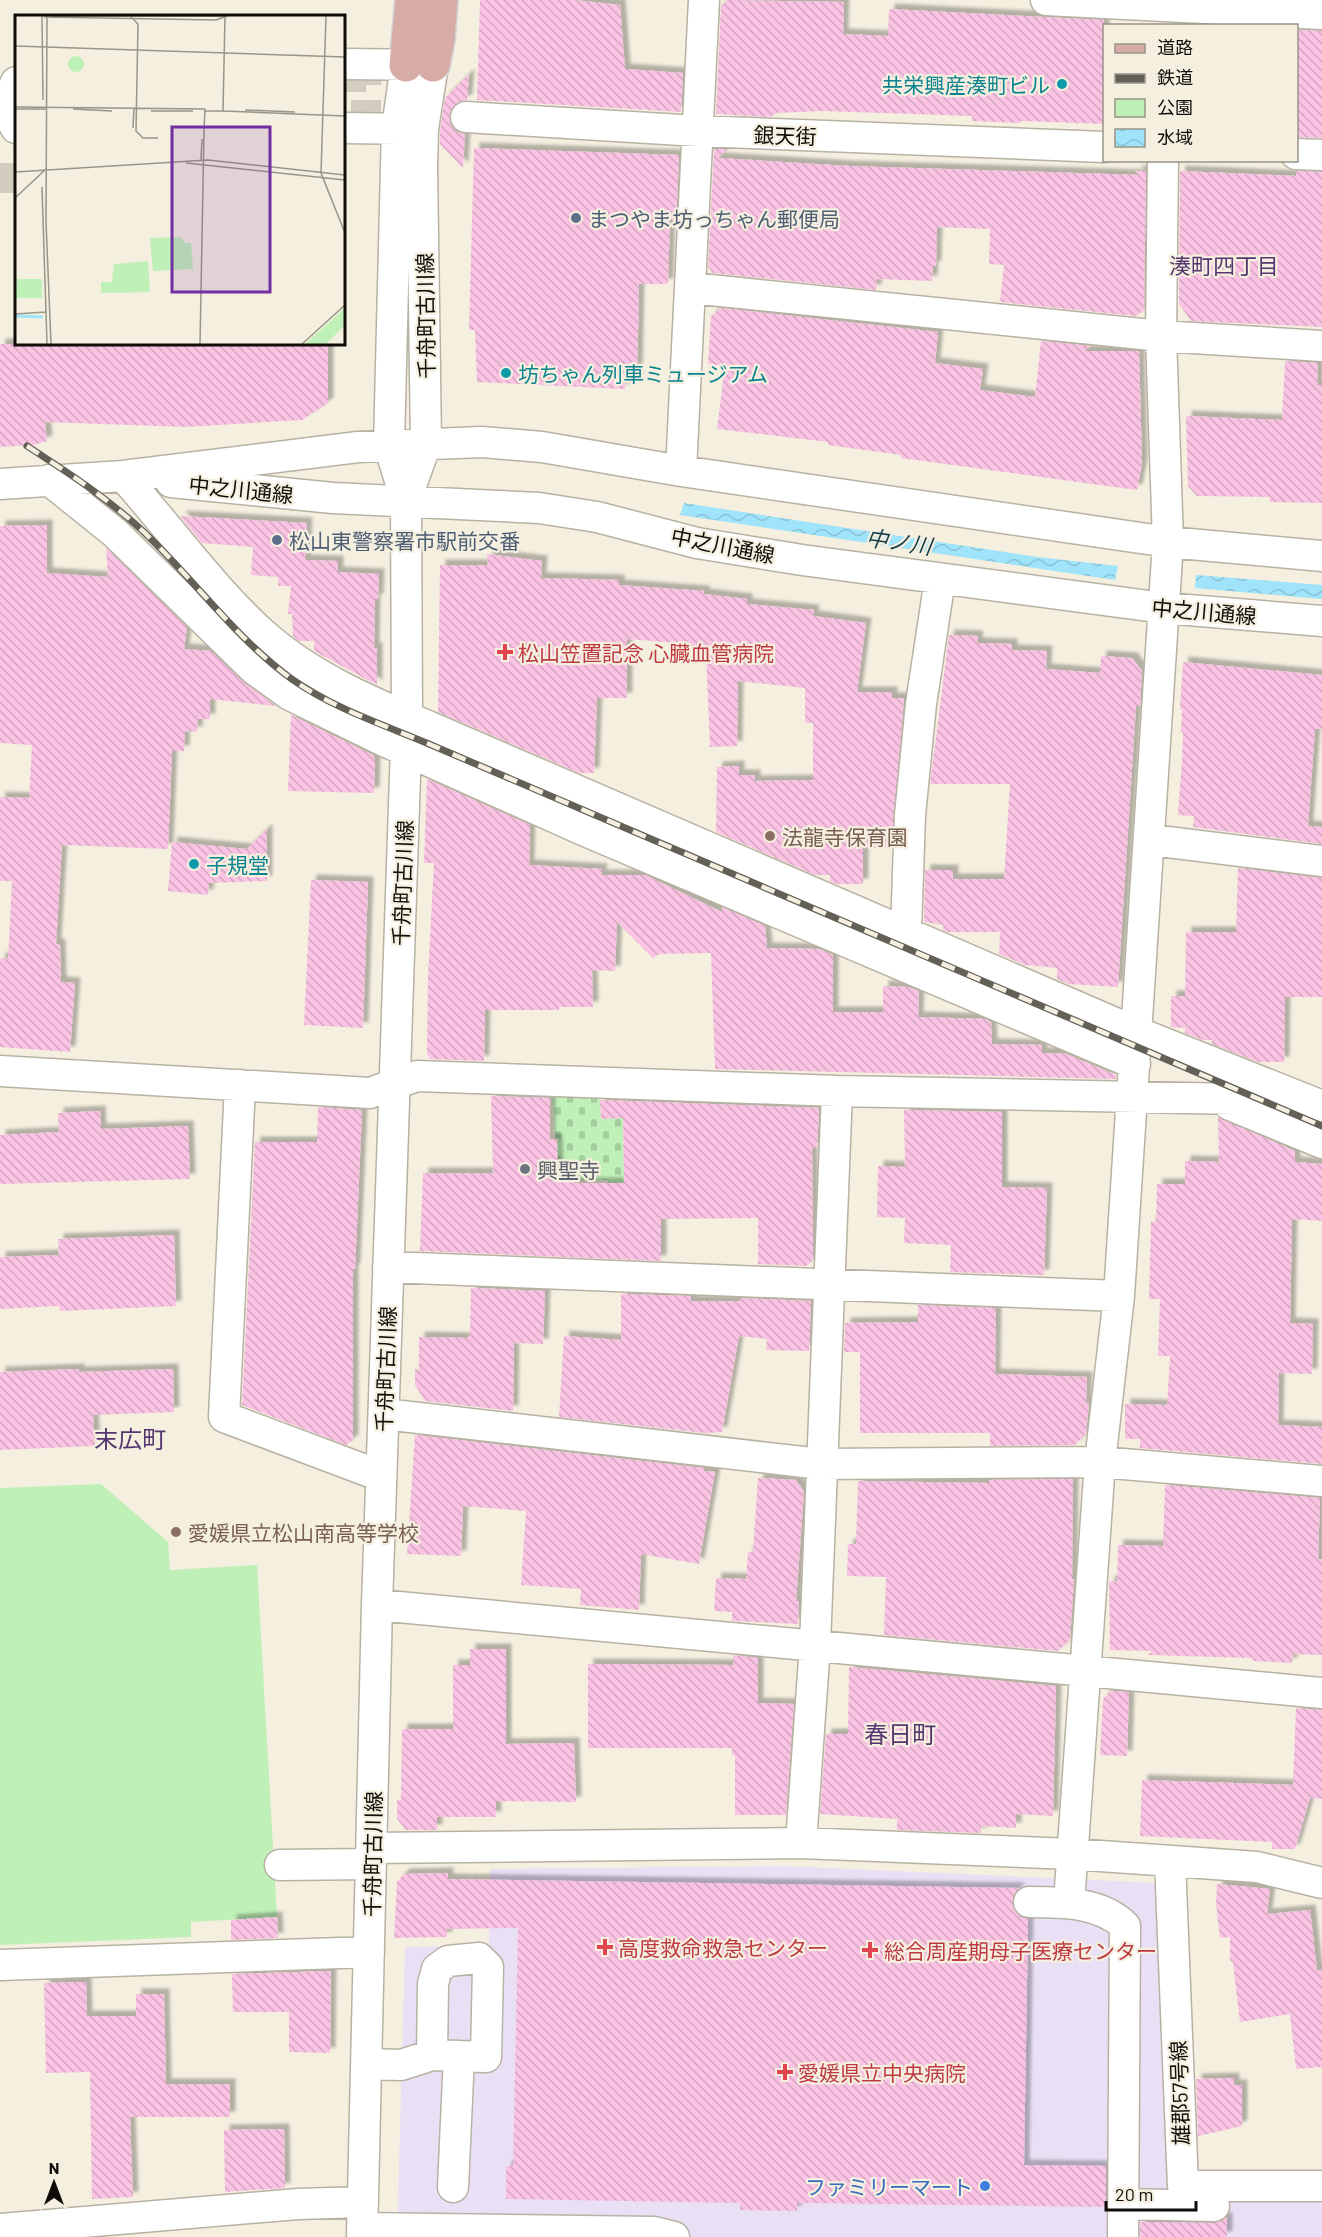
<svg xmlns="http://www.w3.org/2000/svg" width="1322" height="2237" font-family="Barlow,'Noto Sans JP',sans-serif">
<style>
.medical{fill:#eae0f5}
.green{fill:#bff0b8}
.cemetery{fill:url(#cemetery-stones)}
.water{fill:url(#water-waves)}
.building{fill:url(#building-back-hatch);filter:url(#shadow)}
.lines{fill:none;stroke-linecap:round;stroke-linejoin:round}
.minor-tunnel{stroke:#d2cdbf;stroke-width:30;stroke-dasharray:30 15;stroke-linecap:butt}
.minor-casing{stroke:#b7b2a3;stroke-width:33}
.major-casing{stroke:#d4d3d3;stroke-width:36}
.minor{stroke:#fff;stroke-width:30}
.major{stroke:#d7aca6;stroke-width:33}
.rail-casing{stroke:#636057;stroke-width:7}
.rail{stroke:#f4efdf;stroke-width:4.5;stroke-dasharray:14;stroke-linecap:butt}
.culture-dot{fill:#0f9aa8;stroke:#f4efdf;stroke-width:2}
.service-dot{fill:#5c6f8a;stroke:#f4efdf;stroke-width:2}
.health-dot{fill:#e0444e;stroke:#f4efdf;stroke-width:2}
.education-dot{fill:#8d6e63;stroke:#f4efdf;stroke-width:2}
.worship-dot{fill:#6b7280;stroke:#f4efdf;stroke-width:2}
.shop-dot{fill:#3f7fe0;stroke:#f4efdf;stroke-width:2}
.labels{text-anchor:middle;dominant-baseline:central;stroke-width:4.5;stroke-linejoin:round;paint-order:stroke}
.culture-label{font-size:21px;fill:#0d838f;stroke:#f4efdf;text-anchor:start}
.street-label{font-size:21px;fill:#0e0d08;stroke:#f4efdf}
.service-label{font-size:21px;fill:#4e5e75;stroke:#f4efdf;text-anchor:start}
.health-label{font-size:21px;fill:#be3a42;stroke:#f4efdf;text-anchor:start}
.education-label{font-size:21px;fill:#785e54;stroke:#f4efdf;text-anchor:start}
.worship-label{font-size:21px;fill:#5b616d;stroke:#f4efdf;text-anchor:start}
.shop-label{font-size:21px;fill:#366cbe;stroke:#f4efdf;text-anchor:end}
.neighbourhood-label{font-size:22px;fill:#553671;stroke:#f4efdf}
.water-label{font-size:22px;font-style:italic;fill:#163f4b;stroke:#f4efdf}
.quarter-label{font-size:24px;fill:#553671;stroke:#f4efdf}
.inset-river{fill:none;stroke:#a0e4fb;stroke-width:3}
.inset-road{fill:none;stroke:#989589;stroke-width:1.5}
.view{fill:#722fa3;fill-opacity:0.15;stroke:#722fa3;stroke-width:3}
.inset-edge{fill:none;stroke:#0e0d08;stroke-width:3}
</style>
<defs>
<pattern id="cemetery-stones" width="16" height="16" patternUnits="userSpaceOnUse" patternTransform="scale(1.5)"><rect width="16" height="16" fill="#bff0b8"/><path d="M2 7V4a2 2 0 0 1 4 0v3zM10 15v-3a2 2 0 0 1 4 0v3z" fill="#a3cd9d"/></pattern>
<pattern id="water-waves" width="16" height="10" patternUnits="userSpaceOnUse" patternTransform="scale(1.5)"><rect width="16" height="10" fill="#a0e4fb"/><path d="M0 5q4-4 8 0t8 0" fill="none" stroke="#89c2d6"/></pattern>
<pattern id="building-back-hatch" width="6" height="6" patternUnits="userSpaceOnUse" patternTransform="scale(1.5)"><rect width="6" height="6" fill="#fac3e3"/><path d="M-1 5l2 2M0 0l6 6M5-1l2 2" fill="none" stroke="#d5a6c1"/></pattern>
<filter id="shadow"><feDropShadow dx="5.5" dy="-5.5" stdDeviation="1.5" flood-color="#0004"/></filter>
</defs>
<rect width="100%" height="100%" fill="#f4efdf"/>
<!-- medical -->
<path class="medical" d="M785 1866 1158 1883 1170 2196H1322V2237H397L405 1947 489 1945 490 1869Z"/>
<!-- green -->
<path class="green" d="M101 1484 168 1542 170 1570 257 1565 277 1917 191 1922V1937L0 1945V1488Z"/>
<!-- cemetery -->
<path class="cemetery" d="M600 1089 601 1118H623L624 1185H609L608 1180 558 1181 552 1090Z"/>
<!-- water -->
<path class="water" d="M684 503 1037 557 1118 566 1115 580 680 515Z
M1196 575 1322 585V599L1195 588Z"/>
<!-- building -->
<path class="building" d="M480 0H574L620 5 625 69 683 73 685 34 681 112 477 100Z
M728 0 844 2 843 34 888 36 889 9 1104 20V124L1021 121 1020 123 972 121V116L822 111 776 113 771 117 716 114 721 5Z
M1296 30 1322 31V138L1296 137Z
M469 74 467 100 458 102 449 115 451 125 457 132 465 134 463 168 440 144V131L445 98Z
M474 148 679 155 676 225 670 217 668 284H639L637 381H625V389L477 382 475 330H469Z
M714 149H728L718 158 849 166 1140 175 1135 171H1146L1144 310 1136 316 1000 302 1004 265 989 264 990 229 937 227 936 266H933L932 281 877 279 876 290 713 273 708 267Z
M1180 171 1296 176V171L1322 172V327L1191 321 1179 304Z
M721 308 938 332 935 363 983 369 980 390 1035 397 1041 341 1091 346 1084 351H1139L1142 464 1137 490 901 458V455L828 445V442L717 429 725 366 708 364 711 316Z
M0 344H328V403L302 420 186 427 45 422 47 441 33 445 0 447Z
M1285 361 1318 363 1317 385H1322V503L1270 502V497L1197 496 1188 486 1186 416 1282 420Z
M180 516 307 523 305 560 338 561V572L379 574 378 599H375L374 648H377V685L314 651V641H299L293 636 292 614H288L291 586H278V577L251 575 253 547 202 543Z
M47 525V573L108 577 106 548 187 627 184 649 211 651 242 681 276 706 210 699V719H198L197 732 185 731 184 751H172L168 849 62 845 56 944 60 945 61 982 75 983 70 1052 0 1047V958L8 959 12 881H0V797L29 798 32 745 0 743V526Z
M487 554 542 561 541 578 619 580V585L704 591V594L747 599V604L814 610 813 616 866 623 857 692H892V698H904L892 847 863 848V884H836L830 881V875H815L716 832 717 767 739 766V775H755V781L813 780V723H805V688L738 681 737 746 710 747 706 654H701V649L678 647V643L627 639V698H597L594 773H579L438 712 440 565H488Z
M949 635 978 636 977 643 1012 644V650L1047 651 1046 669 1100 673 1101 656 1132 658 1142 671 1140 706H1136L1118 987 1069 984 1057 979V968L1025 965 999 954 1000 932H947L943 930V925L924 922 925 870H953V879H1004L1010 784H930Z
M1183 662 1322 675V729H1315L1308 826 1322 827V844L1193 827 1194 816 1178 815 1182 761 1183 732H1181L1182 709H1180Z
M291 715 373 755 375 761 374 793 288 791Z
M427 779 530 825 529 865 602 869 601 875H645L722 912V907L765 926 767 948 819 949 833 955V1012H883V986L908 987 919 991 918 1017 985 1019 991 1022 992 1044 1042 1045V1053H1064L1116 1075V1079L715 1069 711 953 659 954 653 958 617 922 615 971 592 970 593 1007H559V1010H485L484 1061 430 1059 427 1054 428 976 434 863H424Z
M267 829V881L209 883 208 895 168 891 172 842 247 849Z
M1238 868 1322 878V997H1285L1284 1062H1258L1212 1044V1040H1203L1185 1033V1028L1171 1027V996H1185L1186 932H1236Z
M311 880 368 882 363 1028 304 1025Z
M491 1096 550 1098V1139H557L558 1181H574V1183H624L623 1118 601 1119 600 1100 819 1108 817 1148H812L813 1260 806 1266 758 1264V1218L661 1219V1261L420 1251 423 1173H493Z
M318 1107 360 1110 362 1112 355 1269H353V1440L346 1445 242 1405 255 1142H317Z
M904 1110 1002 1112V1187L1047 1188 1044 1275 950 1272 951 1245 904 1243 905 1218 877 1217 878 1166 905 1167Z
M100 1111 101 1129 188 1126 190 1179 0 1184V1135L59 1132 58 1113Z
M1218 1117 1295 1151V1162L1322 1164V1221L1292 1219 1290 1323 1313 1324 1312 1374 1279 1373 1278 1425 1322 1427V1464L1140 1448V1439H1125V1404L1167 1405 1170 1356H1158L1160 1299H1149L1151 1221 1156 1222 1157 1184H1185V1161L1219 1162Z
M174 1235 176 1306 60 1311 59 1306 0 1309V1257L59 1255 58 1239Z
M471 1288 545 1291 543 1344 514 1343 513 1411 425 1401 415 1385V1369L419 1370V1337L467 1338 470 1335Z
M621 1294 691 1296V1301H740V1298L811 1301 809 1351 766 1350 767 1339 739 1336 722 1432 705 1433 559 1417 564 1336 621 1340Z
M918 1305 996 1308 995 1374 1087 1377 1086 1402 1089 1403 1086 1433 1075 1445 990 1446V1433H860V1352H844L845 1323 918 1322Z
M79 1369V1372L173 1369 174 1412 93 1415 95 1446 0 1450V1372Z
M415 1435 704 1468V1471L715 1472 699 1564 641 1554 639 1610 580 1605 581 1589 521 1585 526 1511 463 1506 461 1556 407 1554Z
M758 1478 796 1480 804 1492 796 1601H799L798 1624 732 1621V1612L714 1611 716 1578 746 1579 748 1552H753Z
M1073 1479 1072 1579H1074L1070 1640 1058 1651 884 1635 886 1577 847 1576 848 1544H856L858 1481 989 1483V1480Z
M1165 1485 1320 1498 1318 1559H1322V1655L1293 1654 1292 1663 1253 1661V1658L1148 1655 1152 1651 1110 1650 1109 1581 1117 1582 1118 1545 1163 1546Z
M470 1649H506V1744L574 1743 576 1802 496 1801V1817H437V1830H406L397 1819V1800H401L402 1729H453V1665H470Z
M733 1655 758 1658V1703L794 1704 786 1815H735V1755H732V1748H588V1664L733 1665Z
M849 1667 1056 1686 1053 1816 1016 1814V1828L981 1826V1833L897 1830V1819L820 1814 826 1734H848Z
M1111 1691 1129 1692 1127 1756 1100 1755 1103 1699Z
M1296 1708 1322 1710V1799L1310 1798 1295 1849H1272V1842L1140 1836 1142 1780 1293 1785Z
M448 1873V1879L1020 1888 1014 1894 1012 1903 1020 1917 1028 1919 1024 2165 1106 2166V2207L797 2203V2211L740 2210V2203L506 2199V2166H513L518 1928 447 1929V1937L394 1938 397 1882 404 1874Z
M1217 1884 1270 1889 1267 1914 1310 1910 1317 1970H1322V2067L1296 2069 1290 2014 1240 2022 1233 1963 1230 1960V1937L1220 1938 1216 1903Z
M277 1917 278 1938 231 1940V1920Z
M331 1971 330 2053 289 2052V2012H233L232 1974Z
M86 1982 87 2016H136V1994H164L166 2084H230V2117H130L133 2197 92 2199 90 2072 46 2073 44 1983Z
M1234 2078V2085H1242V2126L1198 2136 1196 2079Z
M284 2129 285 2188 225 2192 224 2130Z
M1227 2217V2237H1140V2222L1214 2223Z"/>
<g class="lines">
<!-- minor-tunnel -->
<path class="minor-tunnel" d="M344 77H366V115
M0 178H16"/>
<defs>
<path id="minor" d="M1046 0 1322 14
M344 64 433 65 423 129 422 167 426 443 406 500
M16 82C8 99 5 111 16 128
M466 117 698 131 1104 147
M344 128 417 129
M1296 154 1322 155
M691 288 1161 336 1322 346
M681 471 704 0
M123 476C170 528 211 587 263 634 311 677 371 702 430 727L1124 1027 1322 1106
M49 480 115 533 254 669 290 695 382 740 583 830 1135 1064
M171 482 333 498 539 508 597 517 697 543 802 560 1164 608 1322 621
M0 484 123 476 358 447 482 442 542 447 681 471 1168 542 1322 556
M1151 840 1322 861
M906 931 910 815 921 704 940 579
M0 1071 370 1093 417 1076 837 1091 1289 1100
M240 1085 224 1417 381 1476
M1230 1105 1322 1143
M388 1267 1119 1296
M384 1414 821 1464 1100 1462 1322 1481
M377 1605 1322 1693
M801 1843 815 1645 837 1091
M372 1848 801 1843 1072 1854 1257 1867 1322 1883
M1170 1861 1183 2186H1322
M280 1865 371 1864
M1029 1902C1062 1902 1101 1902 1125 1926L1123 2237
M1069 1903 1100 1462 1119 1296 1168 542 1161 336 1163 160
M0 1965 369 1952
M367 2064 401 2065 432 2055 486 2057 488 1967 479 1958 448 1961 437 1969 433 1984 432 2055
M453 2187 459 2056
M1124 2204 1214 2206
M362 2228 654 2232 674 2237
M0 2229 298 2204 363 2202
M362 2237 377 1605 407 717 406 500 389 445 397 128 406 65"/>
<path id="major" d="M406 65 412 0
M433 65 438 39 441 0"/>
</defs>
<!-- minor casing -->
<use href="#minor" class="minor-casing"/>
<!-- major casing -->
<use href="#major" class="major-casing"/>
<!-- minor -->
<use href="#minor" class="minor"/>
<!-- major -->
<use href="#major" class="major"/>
<defs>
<path id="rail" d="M27 446C70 474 115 503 151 539 199 586 238 640 293 680 333 708 384 725 429 744L1322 1126"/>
</defs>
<!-- rail casing -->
<use href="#rail" class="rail-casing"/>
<!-- rail -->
<use href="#rail" class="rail"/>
</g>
<!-- markers -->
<g class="culture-dot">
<circle cx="1062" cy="84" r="6"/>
<circle cx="506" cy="373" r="6"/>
<circle cx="194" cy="864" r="6"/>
</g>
<g class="service-dot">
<circle cx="576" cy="218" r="6"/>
<circle cx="277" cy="540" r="6"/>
</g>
<g class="health-dot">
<path d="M502 643h6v6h6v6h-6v6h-6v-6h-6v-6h6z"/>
<path d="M602 1938h6v6h6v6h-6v6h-6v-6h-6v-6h6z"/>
<path d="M867 1941h6v6h6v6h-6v6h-6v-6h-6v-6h6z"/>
<path d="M782 2063h6v6h6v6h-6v6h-6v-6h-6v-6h6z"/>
</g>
<g class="education-dot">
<circle cx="770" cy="836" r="6"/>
<circle cx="176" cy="1532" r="6"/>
</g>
<circle class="worship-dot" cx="525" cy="1169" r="6"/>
<circle class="shop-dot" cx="985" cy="2186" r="6"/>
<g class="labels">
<!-- culture labels -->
<g class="culture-label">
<text x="1050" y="84" text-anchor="end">共栄興産湊町ビル</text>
<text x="518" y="373">坊ちゃん列車ミュージアム</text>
<text x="206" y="864">子規堂</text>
</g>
<!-- street labels -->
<g class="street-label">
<text transform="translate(785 135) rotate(2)">銀天街</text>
<text transform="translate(425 316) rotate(-91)">千舟町古川線</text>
<text transform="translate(241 489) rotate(6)">中之川通線</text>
<text transform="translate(723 545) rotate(11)">中之川通線</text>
<text transform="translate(1204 611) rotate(5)">中之川通線</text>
<text transform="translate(402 883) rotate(-88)">千舟町古川線</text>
<text transform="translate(385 1369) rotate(-88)">千舟町古川線</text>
<text transform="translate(372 1854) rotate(-89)">千舟町古川線</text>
<text transform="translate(1179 2093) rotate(-92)">雄郡57号線</text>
</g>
<!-- service labels -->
<g class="service-label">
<text x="588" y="218">まつやま坊っちゃん郵便局</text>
<text x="289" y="540">松山東警察署市駅前交番</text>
</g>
<!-- health labels -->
<g class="health-label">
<text x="518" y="652">松山笠置記念 心臓血管病院</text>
<text x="618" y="1947">高度救命救急センター</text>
<text x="884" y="1950">総合周産期母子医療センター</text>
<text x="798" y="2072">愛媛県立中央病院</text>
</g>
<!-- education labels -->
<g class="education-label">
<text x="782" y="836">法龍寺保育園</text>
<text x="188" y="1532">愛媛県立松山南高等学校</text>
</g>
<!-- worship labels -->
<g class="worship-label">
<text x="537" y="1169">興聖寺</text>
</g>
<!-- shop labels -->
<g class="shop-label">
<text x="973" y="2186">ファミリーマート</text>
</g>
<!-- neighbourhood labels -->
<g class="neighbourhood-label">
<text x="1224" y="265">湊町四丁目</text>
</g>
<!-- water labels -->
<g class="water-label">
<text transform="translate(899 541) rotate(8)">中ノ川</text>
</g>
<!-- quarter labels -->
<g class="quarter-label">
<text x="130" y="1438">末広町</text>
<text x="900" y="1733">春日町</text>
</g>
</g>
<!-- overview -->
<g transform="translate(15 15)">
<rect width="330" height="330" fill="#f4efdf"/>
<path d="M165 222 170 228H176L178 254 138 256 135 223ZM133 246 135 277 86 278V267H97L99 249ZM2 264H27V283H0Z" fill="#bff0b8"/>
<path d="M53 49a8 8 0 1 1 16 0a8 8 0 1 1-16 0ZM330 293V310L311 329H290Z" fill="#bff0b8"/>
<path class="inset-river" d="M0 301 28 302"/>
<path class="inset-road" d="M27 1 28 85M32 1 31 207 36 329M36 1H209M115 1 123 9 121 116 128 123H143M210 1 208 96 330 101M311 1 306 158 330 218M29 2 201 5 212 1M0 31 330 42M0 92 190 94M0 94H31M58 94 97 96M230 95 280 97M136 96H178M189 96H208M118 113 119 94M189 117 190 94M186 145 187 124M171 148 330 165M0 157 193 145 330 160M27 172 32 329M0 183 31 154M0 299 31 297M185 329 189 117M287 329 330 290"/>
<path class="view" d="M157 112H255V277H157Z"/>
<rect width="330" height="330" class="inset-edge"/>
</g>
<!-- legend -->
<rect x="1103" y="24" width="195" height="138" fill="#f4efdf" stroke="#989589" stroke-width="1.5"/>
<rect x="1115" y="44" width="30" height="9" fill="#d7aca6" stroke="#989589" stroke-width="1.5"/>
<text x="1157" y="54" font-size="18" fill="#0e0d08">道路</text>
<rect x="1115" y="74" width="30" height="9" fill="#636057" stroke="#989589" stroke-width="1.5"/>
<text x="1157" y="84" font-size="18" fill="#0e0d08">鉄道</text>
<rect x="1115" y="99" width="30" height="18" fill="#bff0b8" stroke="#989589" stroke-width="1.5"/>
<text x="1157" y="114" font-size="18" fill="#0e0d08">公園</text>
<rect x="1115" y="129" width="30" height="18" fill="url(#water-waves)" stroke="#989589" stroke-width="1.5"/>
<text x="1157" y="144" font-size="18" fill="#0e0d08">水域</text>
<!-- north arrow -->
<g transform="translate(54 2183)" stroke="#f4efdf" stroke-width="4.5" paint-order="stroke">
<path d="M0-4.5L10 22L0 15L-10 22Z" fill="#0e0d08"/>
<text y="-9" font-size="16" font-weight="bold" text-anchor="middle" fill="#0e0d08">N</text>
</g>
<!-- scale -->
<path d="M1106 2201v9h90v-9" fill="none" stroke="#0e0d08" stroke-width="3"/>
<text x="1115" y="2201" font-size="18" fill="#0e0d08" stroke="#f4efdf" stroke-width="4.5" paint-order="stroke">20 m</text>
</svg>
